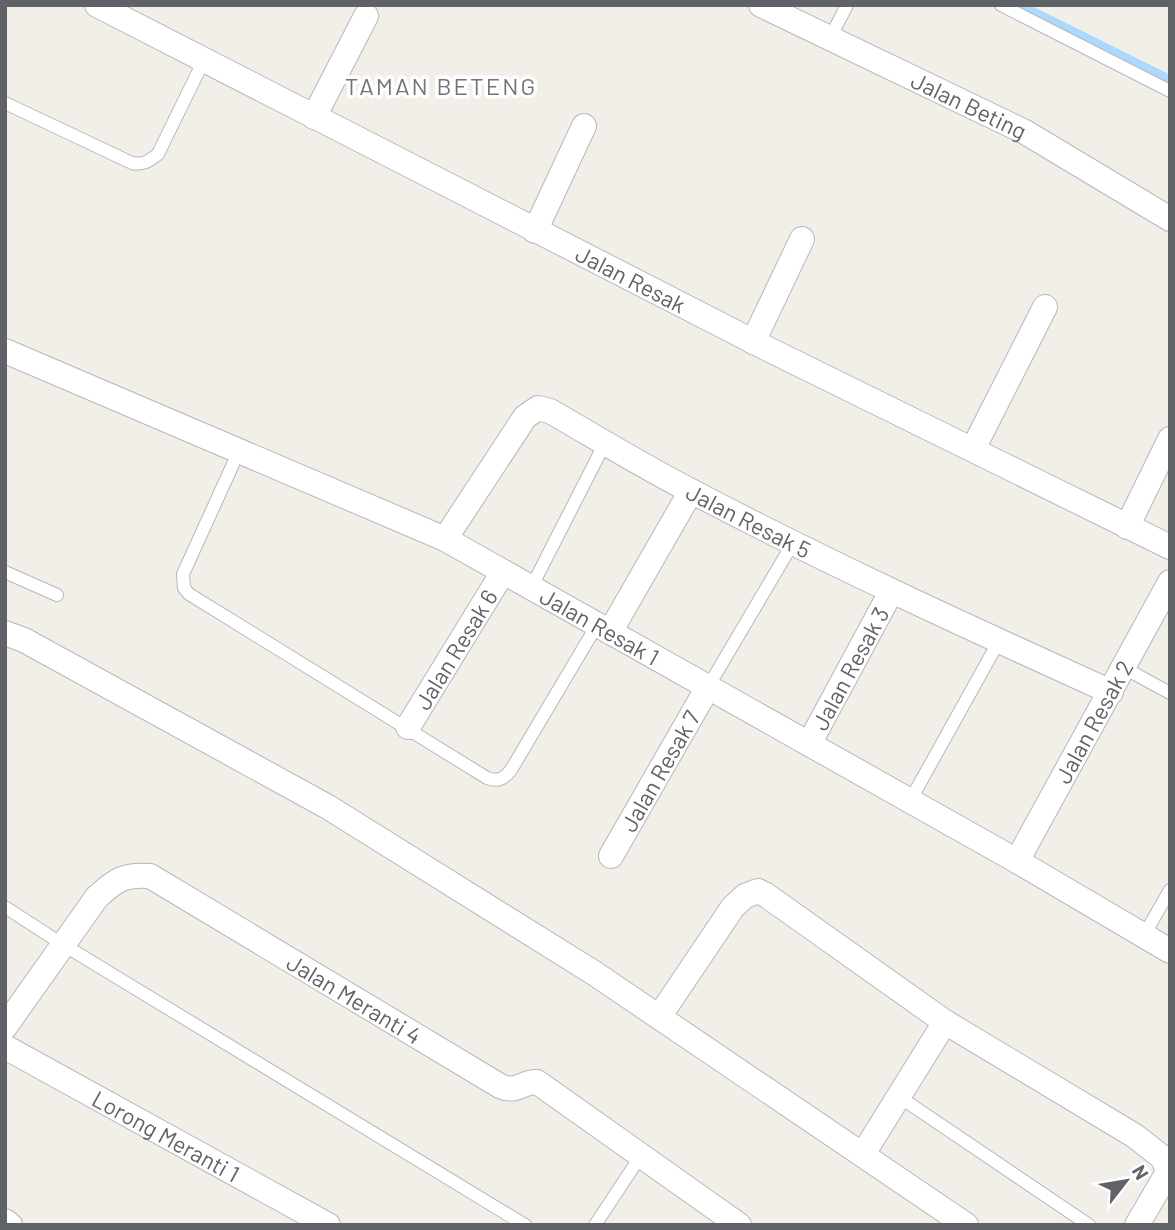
<svg xmlns="http://www.w3.org/2000/svg" width="1175" height="1230" font-family="Barlow,sans-serif">
<style>
.lines{fill:none;stroke-linecap:round;stroke-linejoin:round}
.stream{stroke:#aadaff;stroke-width:8}
.lane-casing{stroke:#b5b8bc;stroke-width:14}
.street-casing{stroke:#b5b8bc;stroke-width:26}
.lane{stroke:#fff;stroke-width:12}
.street{stroke:#fff;stroke-width:24}
.labels{text-anchor:middle;dominant-baseline:central;stroke-width:7;stroke-linejoin:round;paint-order:stroke}
.street-label{font-size:23px;fill:#5f6368;stroke:#fff}
.neighbourhood-label{font-size:24px;letter-spacing:2px;fill:#70757a;stroke:#fff}
</style>
<rect width="100%" height="100%" fill="#f1efe8"/>
<g class="lines">
<!-- stream -->
<path class="stream" d="M1021 5 1170 79"/>
<defs>
<path id="lane" d="M1001 5 1170 91
M830 38 847 5
M5 103 132 163C144 165 149 161 158 154L204 60
M239 451 183 574 184 588 189 594 487 778C498 782 504 779 511 770L597 625
M5 572 57 595
M531 588 605 443
M1124 668 1170 693
M708 687 793 543
M910 801 999 641
M5 907 62 944 525 1225
M1143 937 1170 890
M898 1096 1089 1225
M595 1225 642 1154"/>
<g id="street">
<path id="s1" d="M97 5 764 347 1170 547"/>
<path id="s2" d="M761 5 1025 132 1170 219"/>
<path d="M314 117 366 16"/>
<path d="M535 231 584 126"/>
<path d="M753 342 802 239"/>
<path id="s3" d="M5 351 445 539 1017 861 1170 951"/>
<path d="M973 449 1045 307"/>
<path d="M1127 527 1170 439"/>
<path id="s4" d="M445 539 525 417 538 408 550 411C597 438 644 467 693 492 830 564 970 628 1111 692"/>
<path d="M610 632 691 491"/>
<path d="M5 633 24 640 328 807 594 973 966 1225"/>
<path id="s5" d="M408 727 503 572"/>
<path id="s6" d="M809 744 891 592"/>
<path id="s7" d="M611 856 708 687"/>
<path id="s8" d="M1017 861 1170 582"/>
<path d="M659 1017 733 907 745 896 758 891 766 895 945 1022 1135 1136 1163 1158 1168 1172 1137 1225"/>
<path id="s9" d="M5 1027 97 897C116 880 123 874 150 876L500 1086C518 1094 522 1081 537 1082L739 1225"/>
<path id="s10" d="M5 1047 328 1225"/>
<path d="M863 1154 945 1022"/>
<path d="M5 1221 10 1225"/>
</g>
</defs>
<!-- lane casing -->
<use href="#lane" class="lane-casing"/>
<!-- street casing -->
<use href="#street" class="street-casing"/>
<!-- lane -->
<use href="#lane" class="lane"/>
<!-- street -->
<use href="#street" class="street"/>
</g>
<g class="labels">
<!-- street labels -->
<g class="street-label">
<text stroke="none"><textPath href="#s2" startOffset="231">Jalan Beting</textPath></text>
<text stroke="none"><textPath href="#s1" startOffset="600">Jalan Resak</textPath></text>
<text stroke="none"><textPath href="#s4" startOffset="401">Jalan Resak 5</textPath></text>
<text stroke="none"><textPath href="#s3" startOffset="656">Jalan Resak 1</textPath></text>
<text stroke="none"><textPath href="#s5" startOffset="91">Jalan Resak 6</textPath></text>
<text stroke="none"><textPath href="#s6" startOffset="86">Jalan Resak 3</textPath></text>
<text stroke="none"><textPath href="#s8" startOffset="159">Jalan Resak 2</textPath></text>
<text stroke="none"><textPath href="#s7" startOffset="98">Jalan Resak 7</textPath></text>
<text stroke="none"><textPath href="#s9" startOffset="457">Jalan Meranti 4</textPath></text>
<text stroke="none"><textPath href="#s10" startOffset="184">Lorong Meranti 1</textPath></text>
</g>
<!-- neighbourhood labels -->
<g class="neighbourhood-label">
<text x="441" y="85">TAMAN BETENG</text>
</g>
</g>
<!-- border -->
<rect width="1175" height="1230" fill="none" stroke="#5f6368" stroke-width="14"/>
<!-- north arrow -->
<g transform="translate(1126 1181) rotate(59)" stroke="#ffffff" stroke-width="5" paint-order="stroke">
<path d="M0-5L12 26L0 18L-12 26Z" fill="#5f6368"/>
<text y="-10" font-size="19" font-weight="bold" text-anchor="middle" fill="#5f6368">N</text>
</g>
</svg>
